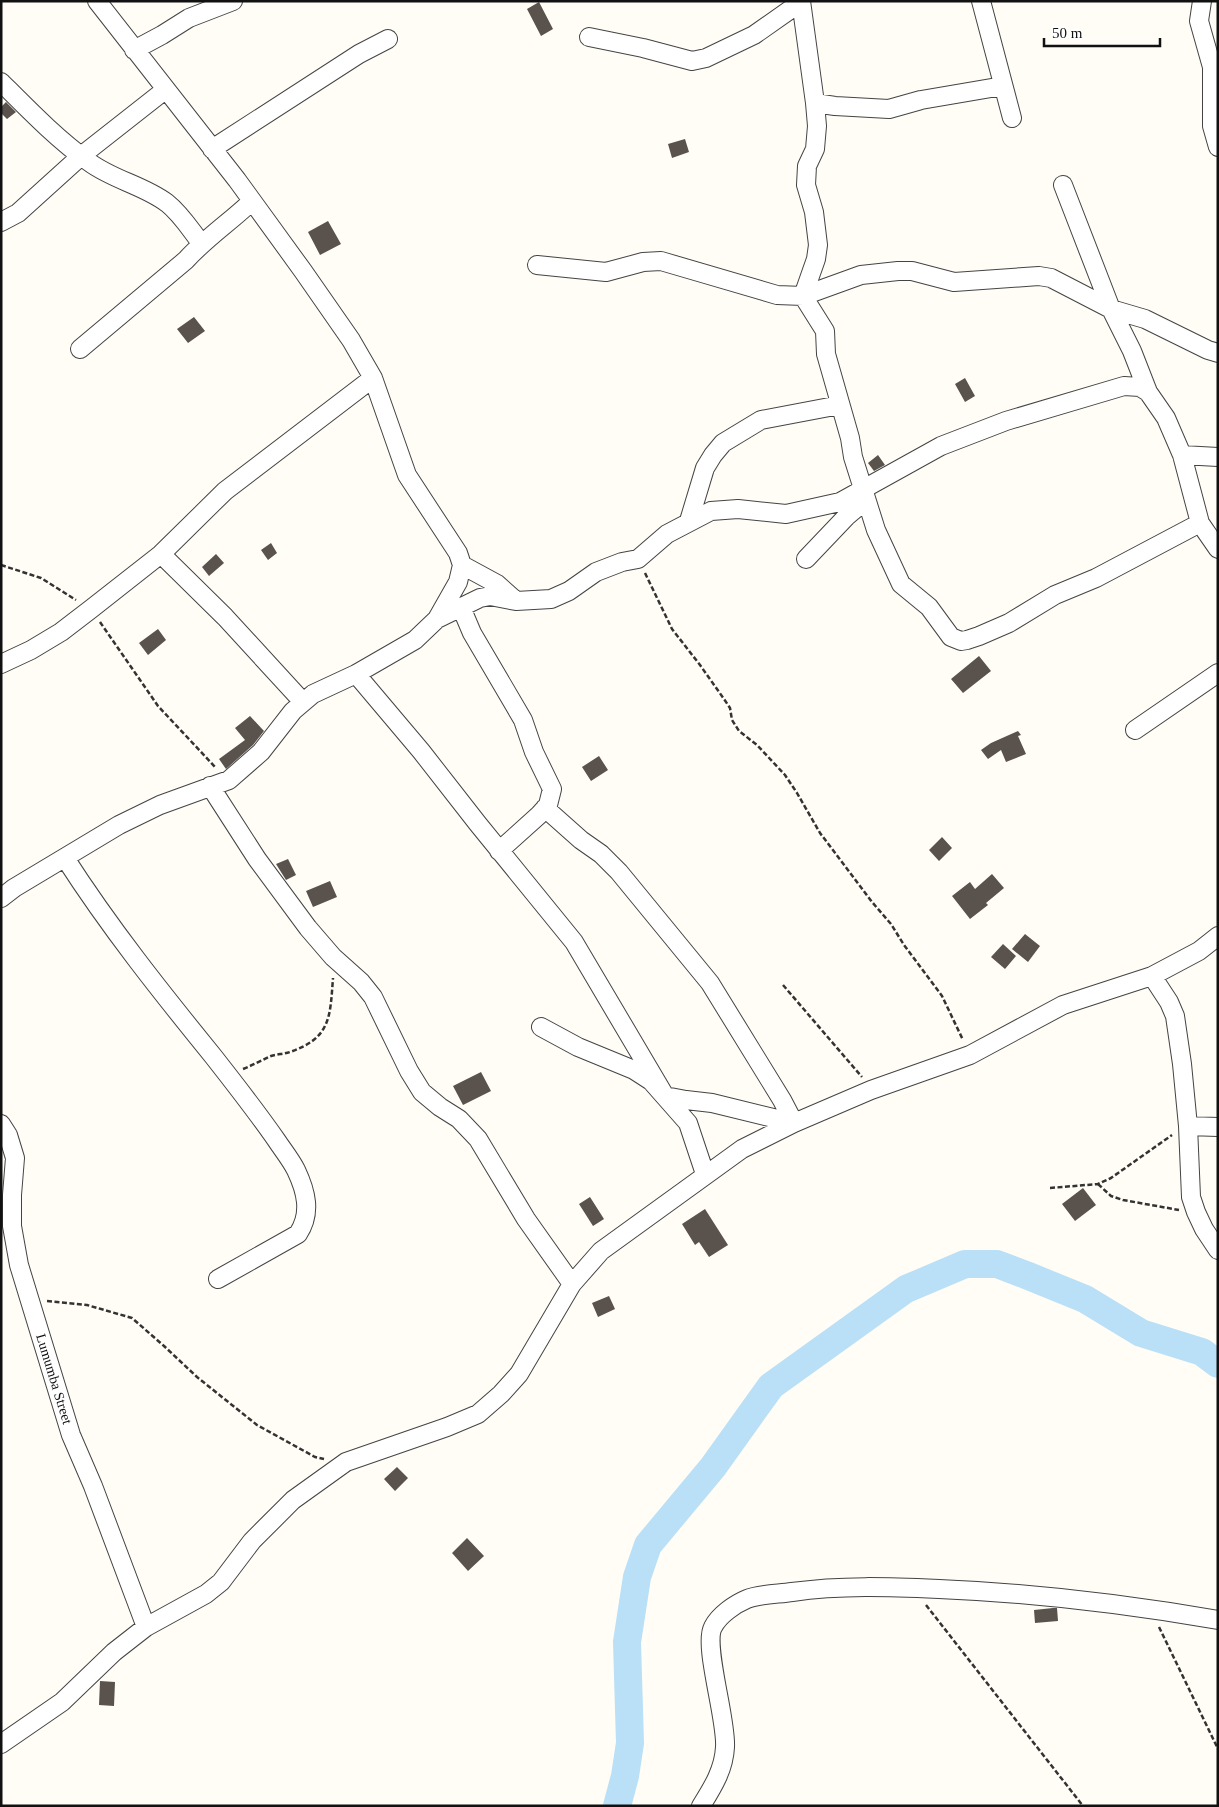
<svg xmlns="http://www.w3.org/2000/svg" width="1219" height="1807" font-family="Georgia,serif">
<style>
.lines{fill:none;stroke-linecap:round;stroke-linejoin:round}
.river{stroke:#b9e0f7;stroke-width:28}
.building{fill:#5a524d}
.minor-casing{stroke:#444;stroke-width:20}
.path{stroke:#333;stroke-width:2.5;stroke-dasharray:5 2.5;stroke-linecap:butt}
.minor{stroke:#fff;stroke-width:18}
.labels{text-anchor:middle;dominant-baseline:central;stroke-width:5;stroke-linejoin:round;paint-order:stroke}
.street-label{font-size:14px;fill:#111;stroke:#fff}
</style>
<rect width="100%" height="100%" fill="#fffdf5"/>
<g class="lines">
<!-- river -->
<path class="river" d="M617 1806 625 1776 630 1743 627 1642 637 1577 648 1545 713 1467 771 1386 906 1289 965 1264H997L1026 1275 1085 1299 1141 1333 1202 1352 1218 1364"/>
</g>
<!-- building -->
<path class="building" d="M539 2 553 29 541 36 527 9Z
M6 102 16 112 7 119 1 113V107Z
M685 139 689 152 672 158 668 144Z
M328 221 341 244 320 255 308 232Z
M194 317 205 331 188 343 177 329Z
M965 378 975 396 965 402 955 384Z
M878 455 885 465 874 471 868 463Z
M271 543 277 553 268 560 261 550Z
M216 554 224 563 209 576 202 567Z
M158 629 166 640 148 655 139 643Z
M979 656 991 671 963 693 951 679Z
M250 716 264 731 253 745 226 769 219 759 245 740 235 728Z
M1018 731 1021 735 1018 736 1026 754 1006 762 1001 750 988 759 981 750 991 743Z
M599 756 608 770 591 781 582 767Z
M942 837 952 848 939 861 929 850Z
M288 859 296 875 286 880 276 864Z
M992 874 1004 888 986 903 988 905 970 919 952 896 970 882 975 889Z
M330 881 337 897 313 907 306 891Z
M1025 934 1040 946 1028 962 1012 949Z
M1003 944 1016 956 1005 969 991 957Z
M481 1072 491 1091 463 1105 453 1086Z
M1083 1188 1096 1205 1075 1221 1062 1204Z
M590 1197 604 1219 593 1226 579 1204Z
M705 1209 728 1245 709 1257 699 1242 695 1245 682 1224Z
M609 1296 615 1309 598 1317 592 1303Z
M397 1467 408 1478 395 1491 384 1479Z
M467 1538 484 1556 468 1571 452 1553Z
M1053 1608H1057L1058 1621 1035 1623 1034 1610Z
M100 1681 115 1682 114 1706 99 1705Z"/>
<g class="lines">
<defs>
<path id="minor" d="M801 1 815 103 817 126 815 149 807 166 806 185 814 212 818 245 816 259 803 296 825 331 826 354 850 438 853 457 876 530 901 584 929 607 951 637 961 641 967 640 979 636 1009 623 1055 595 1096 578 1200 523
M981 1 1012 118
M1202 1 1199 21 1212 67V126L1218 147
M589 37 643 48 692 61 706 58 754 35 801 2
M134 50 162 35 189 18 233 1
M1 82C29 110 57 139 89 162 113 180 143 185 167 203 181 214 190 229 201 243
M815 103 835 106 889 109 921 100 1003 86
M212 149 359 54 388 39
M1063 185 1111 309 1132 351 1148 392
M1 222 18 213 81 156 165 90
M537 265 606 272 643 262 661 261 777 295 803 296 861 275 898 271H912L954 282 1039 276 1051 278 1111 309 1145 319 1208 350 1218 353
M80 349 186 260C206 238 230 222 251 202
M1182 455 1218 457
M689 521 705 468 713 455 723 443 761 420 840 405
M161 554 225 617 303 702
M806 559 846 517 866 500
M462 565 497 584 516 601
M461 607 472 633 523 720 534 752 552 789 548 805 539 815 499 851
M437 619 480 598 490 596 516 601 551 599 569 591 596 572 622 562 638 559 667 534 711 511 738 509 786 514 840 502 941 446 1006 421 1124 386 1140 387 1148 392 1166 418 1182 455 1200 523 1218 549
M1 664 31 650 61 632 91 609 161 554 225 491 373 378
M356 674 421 751 478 824 574 942 665 1096 686 1100 712 1103 794 1123
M1135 730 1218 673
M210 786 257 859 308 928 333 957 361 982 373 997 409 1071 422 1092 440 1107 459 1119 478 1139 526 1219 572 1284
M545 808 581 840 601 854 619 872 710 983 782 1100 794 1123
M65 858C110 928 161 992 213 1056 235 1084 257 1112 277 1141 283 1150 291 1160 296 1170 306 1191 312 1213 298 1234L218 1279
M1 898 14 888 119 825 160 805 229 780 261 752 293 711 313 694 356 674 415 640 437 619 458 582 462 565 458 553 407 475 373 378 351 340 303 271 237 180 97 1
M1152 976 1169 1002 1175 1016 1182 1064 1188 1126 1191 1197 1196 1212 1204 1229 1218 1250
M541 1027 578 1047 634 1070 651 1081 688 1123 705 1174
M1 1124 8 1135 15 1158 12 1195V1226L19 1265 71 1435 93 1486 146 1627
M1188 1126 1218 1127
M1 1744 62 1702 114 1652 146 1627 206 1594 221 1582 252 1541 293 1500 346 1462 447 1427 478 1414 501 1394 519 1374 572 1284 601 1251 742 1149 794 1123 871 1090 970 1055 1063 1005 1152 976 1199 951 1218 936
M701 1806C713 1787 724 1769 725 1747 727 1720 703 1645 713 1627 719 1615 735 1604 747 1599 759 1594 779 1594 792 1592 841 1585 890 1587 939 1589 1033 1593 1126 1604 1218 1620"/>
</defs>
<!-- minor casing -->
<use href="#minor" class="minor-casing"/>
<!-- path -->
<path class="path" d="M1 565 41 578 76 600
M645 573 672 629 700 665 724 699 730 708 732 720 739 731 757 745 785 775 797 793 820 833 872 902 891 924 904 945 942 996 963 1040
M100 622 158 706 216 768
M783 985 862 1077
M243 1069C253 1065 262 1060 271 1056 277 1054 284 1054 290 1052 331 1038 330 1017 333 978
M1098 1184 1111 1196 1123 1200 1179 1210
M1050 1188 1098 1184 1111 1178 1172 1135
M47 1301 87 1305 132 1318 164 1346 197 1377 257 1425 315 1457 324 1459
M926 1605 1083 1806
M1159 1627 1218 1749"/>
<!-- minor -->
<use href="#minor" class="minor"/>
</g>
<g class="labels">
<!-- street labels -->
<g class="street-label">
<text transform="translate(54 1379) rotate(73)">Lumumba Street</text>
</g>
</g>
<!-- border -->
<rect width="1219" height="1807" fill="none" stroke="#111111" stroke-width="5"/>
<!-- scale -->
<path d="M1044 38v8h116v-8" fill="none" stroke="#111111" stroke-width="2.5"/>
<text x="1052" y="38" font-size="15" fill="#111111" stroke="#ffffff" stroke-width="4" paint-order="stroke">50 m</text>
</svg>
